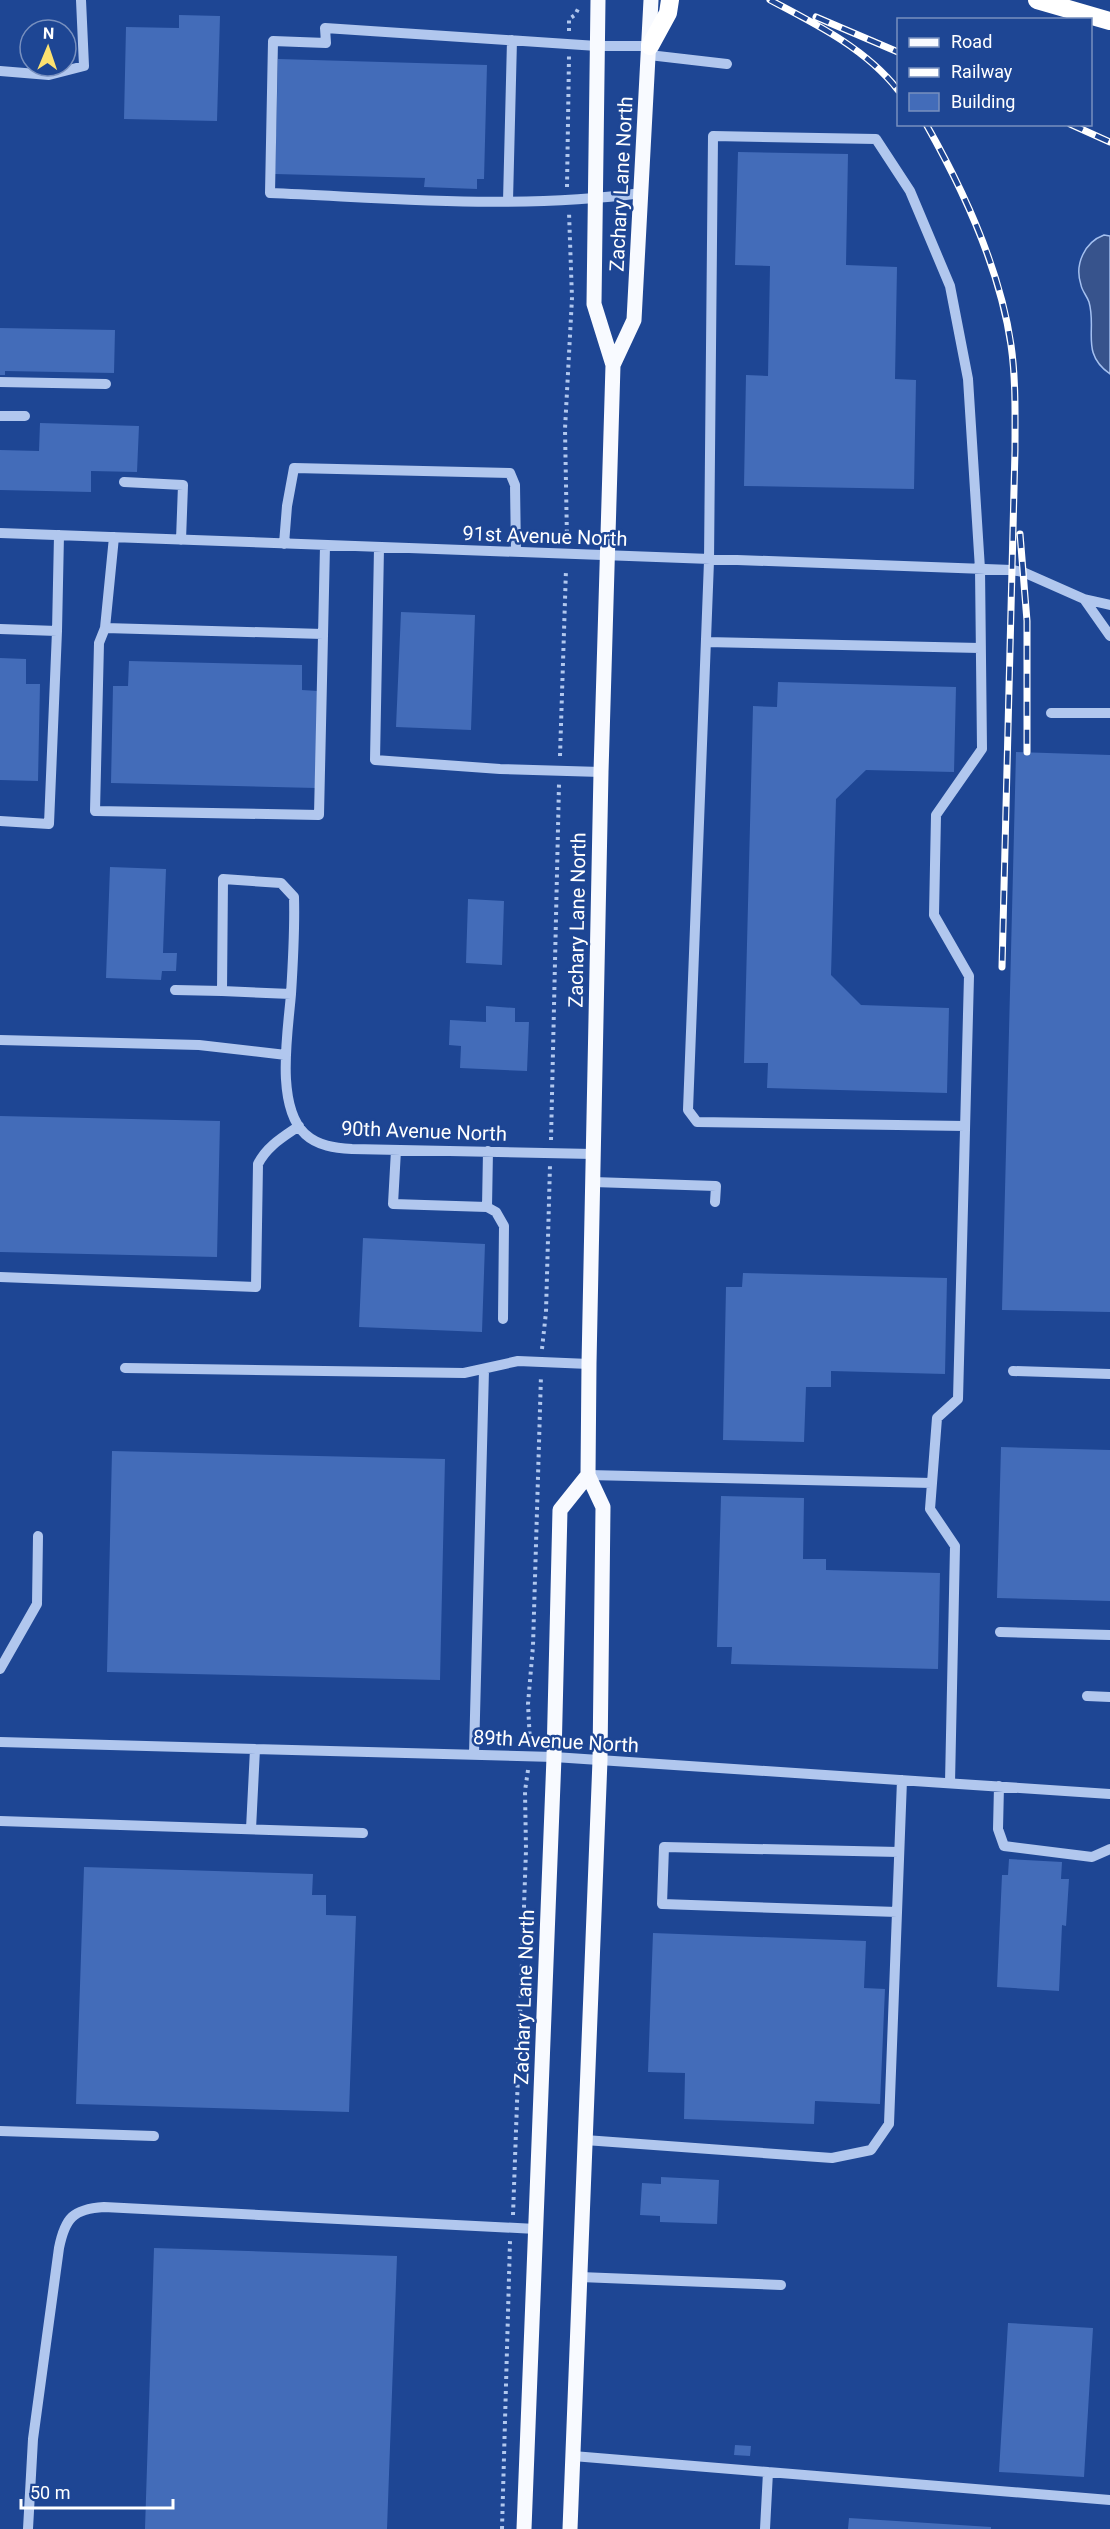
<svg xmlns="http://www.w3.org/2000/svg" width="1110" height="2529" font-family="Roboto,sans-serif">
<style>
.water{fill:#37538c;stroke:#a4c0f0;stroke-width:1.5}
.building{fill:#436cb9}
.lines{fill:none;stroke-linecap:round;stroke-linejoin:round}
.path{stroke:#b1c7ee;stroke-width:4;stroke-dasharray:3 4.5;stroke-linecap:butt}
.minor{stroke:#b1c7ee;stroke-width:10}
.major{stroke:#f8faff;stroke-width:15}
.highway{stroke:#fff;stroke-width:18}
.rail-casing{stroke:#fff;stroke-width:7}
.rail{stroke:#1e4694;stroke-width:4.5;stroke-dasharray:14;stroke-linecap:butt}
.labels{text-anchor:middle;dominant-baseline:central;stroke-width:5;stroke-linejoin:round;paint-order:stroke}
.street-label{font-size:20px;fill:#fff;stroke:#1e4694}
</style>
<rect width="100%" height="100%" fill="#1e4694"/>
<!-- water -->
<path class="water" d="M1104 235 1110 236V374C1080 353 1097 330 1089 302 1087 296 1082 291 1081 285 1074 264 1085 242 1104 235Z"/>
<!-- building -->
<path class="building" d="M179 15 220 16 217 121 124 119 126 27 179 28Z
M278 59 487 65 484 179H477V189L424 187 425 178 275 174Z
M738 152 848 154 846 265 897 267 895 379 916 380 914 489 744 486 746 375 768 376 770 266 735 265Z
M0 328 115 330 114 373 5 371V375H0Z
M40 423 139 426 137 472 91 471V492L0 490V450L39 451Z
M401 612 475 615 471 730 396 727Z
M0 658 26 659V684H40L38 781 0 780Z
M129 661 302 665V690L318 691 316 788 111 783 113 686H128Z
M778 682 956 687 954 772 866 770 836 799 831 975 861 1005 949 1008 947 1093 767 1088 768 1063H744L753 706 777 707Z
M1016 752 1110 755V1312L1002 1310Z
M110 867 166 869 163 953H177L176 971H162L161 980 106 978Z
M468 899 504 901 502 965 466 963Z
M486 1006 515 1008V1022H529L527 1071 460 1068 461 1046 449 1045 450 1020 486 1022Z
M0 1116 220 1121 217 1257 0 1252Z
M363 1238 485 1244 482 1332 359 1327Z
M743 1273 947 1278 945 1374 831 1371V1387H806L804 1442 723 1440 726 1287H742Z
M1001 1447 1110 1450V1601L997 1598Z
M112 1451 445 1459 440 1680 107 1672Z
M721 1496 804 1498 803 1559H826V1570L940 1573 938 1669 731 1664 732 1647H717Z
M1009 1859 1062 1862 1061 1879H1069L1066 1926 1062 1925 1059 1991 997 1987 1002 1875H1008Z
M84 1867 313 1874 312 1895H326V1915L356 1916 349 2112 76 2104Z
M653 1933 866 1941 864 1988 885 1989 880 2104 815 2101 814 2124 684 2119 685 2073 648 2072Z
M661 2177 719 2180 717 2224 660 2222V2216L640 2215 642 2183 661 2184Z
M154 2248 397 2256 387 2529H145Z
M1008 2323 1093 2328 1084 2477 999 2472Z
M735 2445 751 2446 750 2456 734 2455Z
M849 2518 991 2527V2529H848Z"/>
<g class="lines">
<!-- path -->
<path class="path" d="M569 31V19L575 15 579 7
M567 187 569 56
M567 540 565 429 572 298 569 212
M560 756 566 569
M551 1140 559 784
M542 1349 546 1312 550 1165
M530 1742 528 1704 533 1646 541 1375
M513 2215 526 1850 525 1791 528 1770
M502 2529 510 2241"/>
<!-- minor -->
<path class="minor" d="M649 55 727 64
M0 71 49 75 84 66 81 0
M641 193C518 210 393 198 270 193L273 41 326 43 325 28 597 46H650
M508 201 512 40
M0 382 106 384
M0 416H25
M124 482 183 485 181 540
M0 533 1012 570 1023 572 1084 599 1110 605
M114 537 105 628 99 643 95 811 319 815 325 546
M284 544 287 506 294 468 510 473 515 485 516 552
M379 548 375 760 500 769 601 772
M1084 599 1110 636
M105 628 323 634
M0 629 57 631 59 535
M706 642 980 648
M1051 713H1110
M0 821 49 824 57 631
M175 990 222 991 223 879 281 883 294 897C295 930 293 962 291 994 288 1032 275 1105 305 1134 318 1146 335 1148 352 1149L593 1154
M222 991 291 994
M0 1040 199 1045 286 1055
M396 1150 393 1204 487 1207 488 1151
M593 1182 716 1186 715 1202
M487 1207 496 1212 504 1226 503 1319
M0 1277 256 1287 258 1164C267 1146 283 1137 299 1126
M125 1368 464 1373 518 1361 589 1364
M1013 1371 1110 1374
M588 1475 932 1483
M1000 1632 1110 1635
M0 1669 37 1604 38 1536
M1087 1696 1110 1697
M0 1742 554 1757 1110 1794
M474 1754 484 1370
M950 1783 955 1546 930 1509 937 1418 958 1399 969 976 934 915 936 815 982 749 980 569 968 379 950 286 910 191 876 139 713 136 709 561 688 1110 697 1122 965 1126
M999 1786 998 1829 1004 1846 1092 1857 1110 1849
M0 1821 363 1833
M251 1829 255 1749
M897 1912 662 1904 664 1847 899 1852
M0 2131 154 2136
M585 2140 832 2158 871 2150 889 2124 902 1780
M580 2277 781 2285
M573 2456 1110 2500
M28 2529 33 2439 59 2248C65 2218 73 2209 104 2207L536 2229
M765 2529 768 2472"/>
<!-- major -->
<path class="major" d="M613 365 634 320 651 0
M524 2529 554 1757 560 1510 588 1475
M570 2529 600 1760 603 1507 588 1475 589 1364 601 772 613 365 594 304 598 0"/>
<!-- highway -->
<path class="highway" d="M1037 0 1110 21
M650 46 668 13 670 0"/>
<defs>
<path id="rail" d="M770 0C816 24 866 49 898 90
M816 17 898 52
M926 124C964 191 1000 269 1011 345 1016 380 1015 415 1015 450L1002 967
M1070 124 1110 142
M1020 534 1027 621V752"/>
</defs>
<!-- rail casing -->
<use href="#rail" class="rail-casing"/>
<!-- rail -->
<use href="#rail" class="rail"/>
</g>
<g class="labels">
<!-- street labels -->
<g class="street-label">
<text transform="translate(621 184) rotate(-87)">Zachary Lane North</text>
<text transform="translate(545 536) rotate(2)">91st Avenue North</text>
<text transform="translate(577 920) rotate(-89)">Zachary Lane North</text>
<text transform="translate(424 1131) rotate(2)">90th Avenue North</text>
<text transform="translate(556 1741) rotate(3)">89th Avenue North</text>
<text transform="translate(524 1997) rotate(-88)">Zachary Lane North</text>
</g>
</g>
<!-- legend -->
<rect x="897" y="18" width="195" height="108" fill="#1e4694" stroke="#7890bf" stroke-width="1.5"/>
<rect x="909" y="38" width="30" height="9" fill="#f8faff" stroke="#7890bf" stroke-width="1.5"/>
<text x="951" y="48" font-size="18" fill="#ffffff">Road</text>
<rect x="909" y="68" width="30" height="9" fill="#ffffff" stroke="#7890bf" stroke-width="1.5"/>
<text x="951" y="78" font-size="18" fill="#ffffff">Railway</text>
<rect x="909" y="93" width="30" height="18" fill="#436cb9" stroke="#7890bf" stroke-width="1.5"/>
<text x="951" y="108" font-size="18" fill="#ffffff">Building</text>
<!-- north arrow -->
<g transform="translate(48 48) rotate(2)"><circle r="28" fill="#1e4694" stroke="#7890bf" stroke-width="1.5"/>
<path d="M0-4.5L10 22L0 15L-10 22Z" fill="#fde270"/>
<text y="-9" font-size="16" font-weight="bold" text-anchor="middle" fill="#ffffff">N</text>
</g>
<!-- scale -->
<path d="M21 2499v9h152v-9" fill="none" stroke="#ffffff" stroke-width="3"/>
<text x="30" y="2499" font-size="18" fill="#ffffff" stroke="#1e4694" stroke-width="4.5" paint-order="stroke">50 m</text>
</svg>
